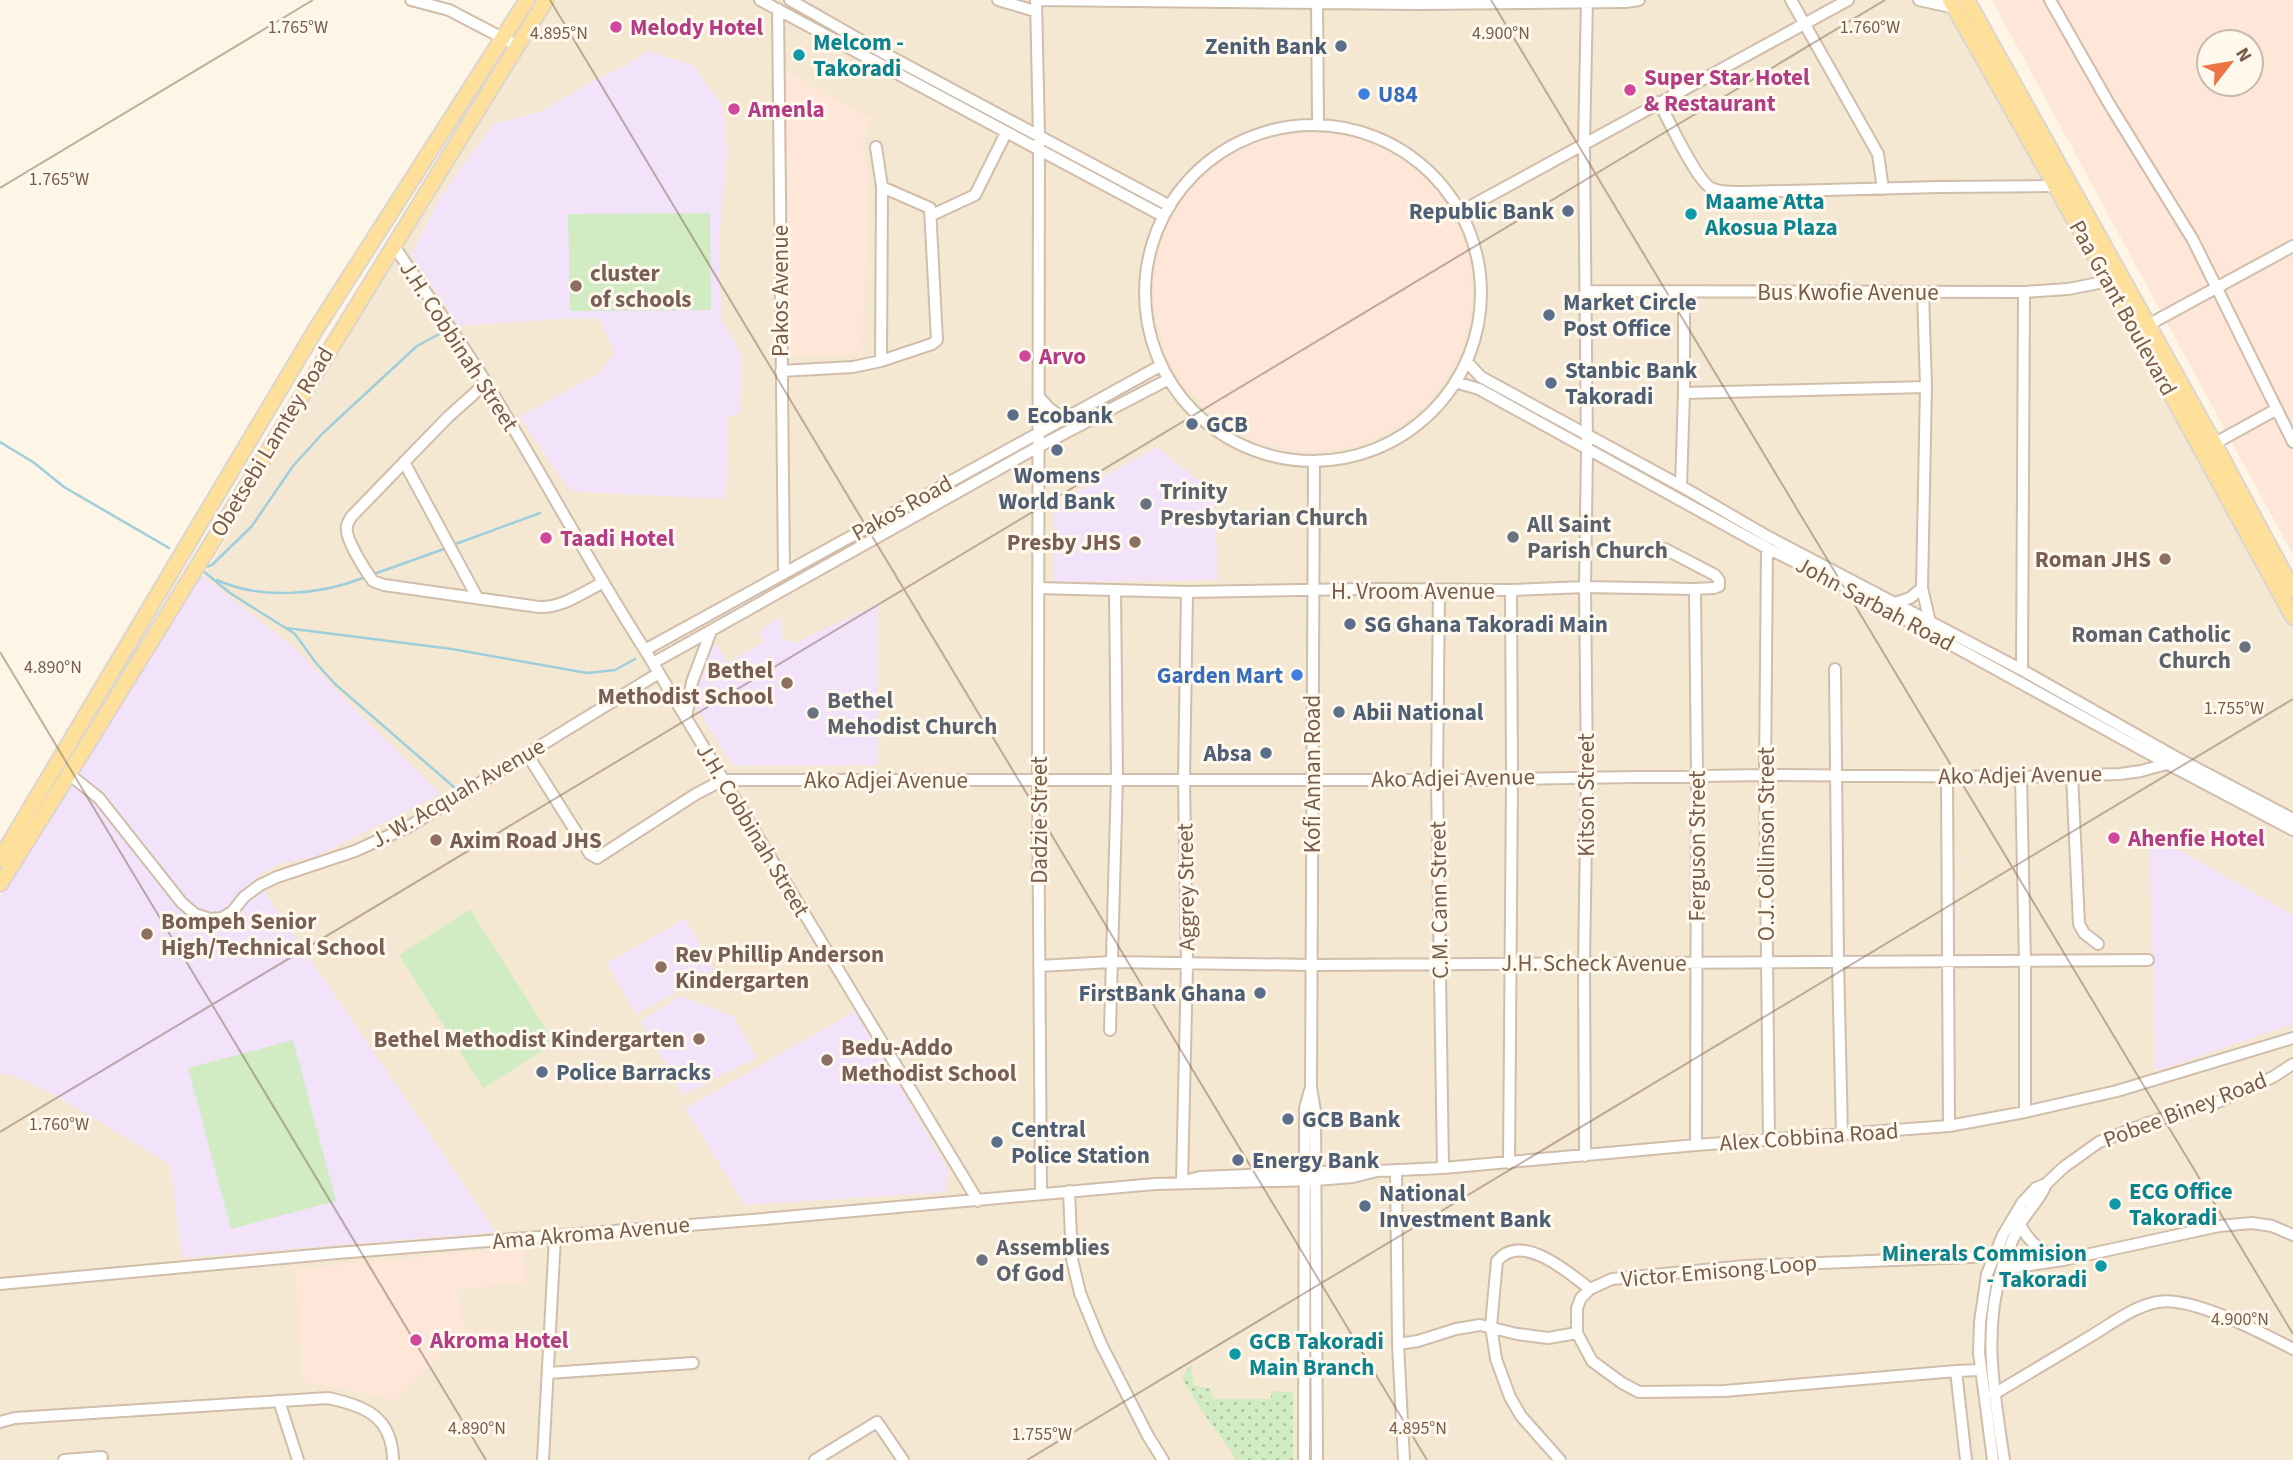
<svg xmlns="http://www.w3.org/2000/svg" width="2293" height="1460" font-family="'Source Sans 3',sans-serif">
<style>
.residential{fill:#f5e8d3}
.commercial{fill:#fee6d8;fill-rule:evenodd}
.education{fill:#f2e2fa}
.grass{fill:url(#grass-dots)}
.pitch{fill:#d1ecc2}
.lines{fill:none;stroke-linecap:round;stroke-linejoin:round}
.stream{stroke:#9ecedb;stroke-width:2.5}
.minor-casing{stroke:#d0bdab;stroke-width:14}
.major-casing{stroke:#dcd5d0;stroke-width:18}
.minor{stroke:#fff;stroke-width:10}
.major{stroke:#ffe09b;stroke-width:14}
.ticks{fill:none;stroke:#785c49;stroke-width:2;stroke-opacity:0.45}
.hotel-dot{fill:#d1479c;stroke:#fff9ed;stroke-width:2.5}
.service-dot{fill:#5c6f8a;stroke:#fff9ed;stroke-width:2.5}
.culture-dot{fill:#0f9aa8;stroke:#fff9ed;stroke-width:2.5}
.shop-dot{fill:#3f7fe0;stroke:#fff9ed;stroke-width:2.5}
.education-dot{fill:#8d6e63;stroke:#fff9ed;stroke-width:2.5}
.worship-dot{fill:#6b7280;stroke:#fff9ed;stroke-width:2.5}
.labels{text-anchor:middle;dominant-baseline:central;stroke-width:6;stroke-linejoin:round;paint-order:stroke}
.hotel-label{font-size:23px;font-weight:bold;fill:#b23c85;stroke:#fff9ed;text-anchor:start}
.culture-label{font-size:23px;font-weight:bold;fill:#0d838f;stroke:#fff9ed;text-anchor:start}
.service-label{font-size:23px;font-weight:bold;fill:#4e5e75;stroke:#fff9ed;text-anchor:start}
.shop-label{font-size:23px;font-weight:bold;fill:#366cbe;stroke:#fff9ed;text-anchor:start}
.education-label{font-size:23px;font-weight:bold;fill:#785e54;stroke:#fff9ed;text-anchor:start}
.street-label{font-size:23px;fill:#785c49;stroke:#fff9ed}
.worship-label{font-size:23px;font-weight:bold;fill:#5b616d;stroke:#fff9ed;text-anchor:start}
.ticks-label{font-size:18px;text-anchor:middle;fill:#785c49;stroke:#fff9ed;stroke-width:6;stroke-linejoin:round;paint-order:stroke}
</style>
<defs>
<pattern id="grass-dots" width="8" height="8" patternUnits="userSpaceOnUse" patternTransform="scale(1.75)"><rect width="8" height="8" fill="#d1ecc2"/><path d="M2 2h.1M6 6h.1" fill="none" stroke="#aec2a0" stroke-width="1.8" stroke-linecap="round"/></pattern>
</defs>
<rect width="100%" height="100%" fill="#fdf5e5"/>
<!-- residential -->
<path class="residential" d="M546 0H1952L2293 615V1460H0V919Z"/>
<!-- commercial -->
<path class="commercial" d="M1992 0H2293V555ZM2209 42H2251V84H2209Z
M778 67 871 118 862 145 869 181 862 354 784 356Z
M1154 292a159 159 0 1 1 318 0a159 159 0 1 1-318 0Z
M521 1247 526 1282 456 1290 466 1331 396 1401 303 1381 295 1269Z"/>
<!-- education -->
<path class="education" d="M647 51 692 65 724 108 727 151 719 240 721 319 735 343 742 359 739 414 728 416 726 499 570 491 520 417 599 373 615 353 599 319 571 318 459 326 411 255 437 203 476 147 495 124 542 111 589 83 627 65Z
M1156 447 1214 493 1218 580 1054 582V505Z
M200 574 292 646 440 794 314 857 278 864 255 878 496 1232 182 1258 170 1164 55 1095 9 1074H0V897Z
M877 604V765L733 766 694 704 702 656 716 644 728 663 764 642 759 632 781 617 782 639 795 643Z
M2149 833 2293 915V1024L2156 1071Z
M685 919 714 970 636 1015 607 963Z
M681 996 734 1017 756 1058 683 1095 641 1021Z
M855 1011 948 1169 946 1192 745 1205 685 1109Z"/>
<!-- grass -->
<path class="grass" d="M1191 1363 1193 1385 1211 1389 1213 1399H1271V1391L1293 1392V1460H1237L1200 1408 1182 1378Z"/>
<!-- pitch -->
<path class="pitch" d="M710 213 711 310 570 311 568 214Z
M470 909 555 1043 483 1088 399 955Z
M293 1040 336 1201 231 1229 188 1068Z"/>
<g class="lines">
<!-- stream -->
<path class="stream" d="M0 442 33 462 64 487 169 548
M453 545 540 513
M204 568 212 565 252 526 293 466 323 433 417 346 441 333
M202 570 230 593 295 634 316 663 335 684 455 788
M374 574 444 549
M217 580C260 600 320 595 363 578
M286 628 452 649 587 673 615 670 635 659"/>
<defs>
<path id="minor" d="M411 0 449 10 518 46
M760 0 1163 216
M790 0 878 50 1170 206
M998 0 1035 11
M1036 0 1039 136 1038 780 1041 1193
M1036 0 1417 4 1626 2 1639 0
M1317 0 1318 124
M1791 0 1878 154 1883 189
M1919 0 1955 8
M2050 0 2108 102 2193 240 2293 442
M778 9 784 573
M1659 102C1668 119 1696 180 1711 188 1721 193 1735 192 1745 192L1940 187 2054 186
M1145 293a168 168 0 1 1 336 0a168 168 0 1 1-336 0Z
M876 147 882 187
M1460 212 1848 0
M932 215 975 195 1006 133
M394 246C425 292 458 337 487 384 541 472 589 563 645 650L978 1201
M1587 291 2024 292 2068 289 2109 281
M1923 292 1926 387 1922 588 1930 622
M2148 325 2293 246
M1467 362 1481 377 1681 486 1765 535 2022 670 2181 760 2293 819
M781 371 853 367 881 361 932 344 937 340 930 208 882 187 881 361
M1455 382 1479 389 1767 548 1850 589 2168 764 2293 830
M486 383 448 417 352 516C351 517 347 524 347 526 344 538 365 570 373 581L384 585 539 607C562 608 582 593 602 583
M1684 393 1926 387
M1039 397 1049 408 1064 419
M2208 447 2277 409
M404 462 477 597
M1314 462 1311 1087 1315 1111 1317 1460
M1681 486 1684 393V292
M1767 548 1765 775 1769 1141
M1038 588 1187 592 1362 589 1511 590 1585 587 1695 589 1714 588 1719 586V580L1715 575 1665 549
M1695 589 1697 776 1696 1145
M1439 590 1437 780 1443 1168
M1895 603 1910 598 1922 588
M645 650 1160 366
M653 663 1038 447 1167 380
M1835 669 1838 962 1842 1135
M2022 670 2024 292
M686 719 692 682 711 631
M527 754 590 854 597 858 696 794 723 780H1437L1765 775 2021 777 2120 774 2141 771 2181 760
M70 775 99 798 182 903 195 914 210 919 222 918 232 912 244 897 260 885 277 877 355 851 408 827 659 673
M2072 775 2079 924 2084 933 2098 944
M1947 777 1949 1126
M2021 777 2025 962V1112
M1039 966 1111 962 1312 965 2148 960
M1110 1030 1117 778 1115 590
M1585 1156 1584 963 1587 776 1585 587 1587 449 1584 144 1587 0
M1509 1163 1512 778 1511 590
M1396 1171 1398 1344 1404 1460
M1188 1180 1200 1177 1367 1170
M1182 1182 1187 964 1184 780 1187 592
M1069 1191 1072 1259 1080 1293 1101 1344 1148 1436 1163 1460
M2020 1225C2030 1243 2041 1252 2060 1259
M2003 1269 2063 1260 2219 1226 2252 1223 2272 1226 2293 1235
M0 1284 337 1253 752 1220 1155 1184 1316 1180 1353 1177 1377 1171 1443 1168 1696 1145 1949 1126 2025 1112 2117 1091 2293 1038
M1398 1344 1418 1341 1456 1329 1480 1325 1517 1334 1548 1338 1577 1333
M1981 1370 1956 1371 1724 1391 1639 1392 1622 1383 1592 1361 1577 1333V1308L1581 1298 1590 1289 1612 1279 1745 1266 1994 1256
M1956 1371 1966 1460
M548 1373 693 1363
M1994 1394C2027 1374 2059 1355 2091 1336 2111 1324 2134 1306 2158 1302 2192 1296 2262 1333 2293 1349
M279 1401 298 1460
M0 1422 15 1418 328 1398C366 1406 392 1417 393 1460
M64 1460 102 1457
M543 1460 555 1237
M815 1460 877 1422 903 1460
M1304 1460 1305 1108 1310 1090
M1560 1460 1521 1416 1510 1397 1496 1359 1491 1326 1497 1261C1522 1231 1569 1273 1590 1289
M1993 1460 1979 1353 1980 1322 1987 1274 2003 1235 2022 1203 2036 1188 2046 1184 2064 1167 2099 1142 2148 1123 2218 1102 2273 1077 2293 1064
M2004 1460C1994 1392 1981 1326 2005 1259 2009 1248 2015 1234 2020 1224 2028 1210 2041 1199 2046 1184"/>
<path id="major" d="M1950 0 2109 281 2293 617
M1967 0 2214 443 2293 590
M0 859 316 329 527 0
M0 884C185 591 362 294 546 0"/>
</defs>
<!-- minor casing -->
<use href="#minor" class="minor-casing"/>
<!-- major casing -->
<use href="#major" class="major-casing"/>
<!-- minor -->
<use href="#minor" class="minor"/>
<!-- major -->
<use href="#major" class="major"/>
</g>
<!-- ticks -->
<path class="ticks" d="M550 0 1427 1460M1491 0 2293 1334M0 188 313 0M0 652 486 1460M0 1132 1885 0M1027 1460 2293 699"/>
<!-- markers -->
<g class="hotel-dot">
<circle cx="616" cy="27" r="7"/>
<circle cx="1630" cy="90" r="7"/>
<circle cx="734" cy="109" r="7"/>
<circle cx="1025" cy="356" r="7"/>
<circle cx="546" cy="538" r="7"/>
<circle cx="2114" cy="838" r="7"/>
<circle cx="416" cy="1340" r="7"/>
</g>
<g class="service-dot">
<circle cx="1341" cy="46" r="7"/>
<circle cx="1568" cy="211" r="7"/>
<circle cx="1549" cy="315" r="7"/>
<circle cx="1551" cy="383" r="7"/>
<circle cx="1013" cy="415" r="7"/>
<circle cx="1192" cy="424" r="7"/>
<circle cx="1057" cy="450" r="7"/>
<circle cx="1350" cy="624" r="7"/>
<circle cx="1339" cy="712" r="7"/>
<circle cx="1266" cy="753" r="7"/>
<circle cx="1260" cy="993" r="7"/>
<circle cx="542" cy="1072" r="7"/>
<circle cx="1288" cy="1119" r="7"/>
<circle cx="997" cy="1142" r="7"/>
<circle cx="1238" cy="1160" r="7"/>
<circle cx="1365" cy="1206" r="7"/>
</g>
<g class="culture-dot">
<circle cx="799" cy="55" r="7"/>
<circle cx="1691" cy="214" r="7"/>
<circle cx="2115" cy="1204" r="7"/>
<circle cx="2101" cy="1266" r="7"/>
<circle cx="1235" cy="1354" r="7"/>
</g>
<g class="shop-dot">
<circle cx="1364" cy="94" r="7"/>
<circle cx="1297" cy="675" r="7"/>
</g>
<g class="education-dot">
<circle cx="576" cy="286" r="7"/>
<circle cx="1135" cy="542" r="7"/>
<circle cx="2165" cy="559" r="7"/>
<circle cx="787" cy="683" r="7"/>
<circle cx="436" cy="840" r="7"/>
<circle cx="147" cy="934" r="7"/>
<circle cx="661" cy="967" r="7"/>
<circle cx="699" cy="1039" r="7"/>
<circle cx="827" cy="1060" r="7"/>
</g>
<g class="worship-dot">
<circle cx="1146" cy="504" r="7"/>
<circle cx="1513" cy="537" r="7"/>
<circle cx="2245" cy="647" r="7"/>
<circle cx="813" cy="713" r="7"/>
<circle cx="982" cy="1260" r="7"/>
</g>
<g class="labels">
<!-- hotel labels -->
<g class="hotel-label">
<text x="630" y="27">Melody Hotel</text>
<text x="1644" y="77">Super Star Hotel<tspan x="1644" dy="26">&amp; Restaurant</tspan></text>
<text x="748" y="109">Amenla</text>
<text x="1039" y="356">Arvo</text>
<text x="560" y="538">Taadi Hotel</text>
<text x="2128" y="838">Ahenfie Hotel</text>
<text x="430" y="1340">Akroma Hotel</text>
</g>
<!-- culture labels -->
<g class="culture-label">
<text x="813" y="42">Melcom -<tspan x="813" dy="26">Takoradi</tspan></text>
<text x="1705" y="201">Maame Atta<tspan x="1705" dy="26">Akosua Plaza</tspan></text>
<text x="2129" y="1191">ECG Office<tspan x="2129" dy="26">Takoradi</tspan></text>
<text x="2087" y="1253" text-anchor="end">Minerals Commision<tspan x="2087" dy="26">- Takoradi</tspan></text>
<text x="1249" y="1341">GCB Takoradi<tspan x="1249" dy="26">Main Branch</tspan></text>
</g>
<!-- service labels -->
<g class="service-label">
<text x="1327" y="46" text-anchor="end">Zenith Bank</text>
<text x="1554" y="211" text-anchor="end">Republic Bank</text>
<text x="1563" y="302">Market Circle<tspan x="1563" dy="26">Post Office</tspan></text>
<text x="1565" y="370">Stanbic Bank<tspan x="1565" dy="26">Takoradi</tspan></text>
<text x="1027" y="415">Ecobank</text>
<text x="1206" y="424">GCB</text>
<text x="1057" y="475" text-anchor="middle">Womens<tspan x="1057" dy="26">World Bank</tspan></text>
<text x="1364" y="624">SG Ghana Takoradi Main</text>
<text x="1353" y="712">Abii National</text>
<text x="1252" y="753" text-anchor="end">Absa</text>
<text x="1246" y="993" text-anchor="end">FirstBank Ghana</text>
<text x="556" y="1072">Police Barracks</text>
<text x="1302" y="1119">GCB Bank</text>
<text x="1011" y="1129">Central<tspan x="1011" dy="26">Police Station</tspan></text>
<text x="1252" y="1160">Energy Bank</text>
<text x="1379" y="1193">National<tspan x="1379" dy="26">Investment Bank</tspan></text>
</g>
<!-- shop labels -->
<g class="shop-label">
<text x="1378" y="94">U84</text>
<text x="1283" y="675" text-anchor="end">Garden Mart</text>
</g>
<!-- education labels -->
<g class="education-label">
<text x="590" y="273">cluster<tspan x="590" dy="26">of schools</tspan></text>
<text x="1121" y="542" text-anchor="end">Presby JHS</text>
<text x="2151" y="559" text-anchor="end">Roman JHS</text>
<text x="773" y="670" text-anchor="end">Bethel<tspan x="773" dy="26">Methodist School</tspan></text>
<text x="450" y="840">Axim Road JHS</text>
<text x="161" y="921">Bompeh Senior<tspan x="161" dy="26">High/Technical School</tspan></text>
<text x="675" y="954">Rev Phillip Anderson<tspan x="675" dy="26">Kindergarten</tspan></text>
<text x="685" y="1039" text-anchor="end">Bethel Methodist Kindergarten</text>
<text x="841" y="1047">Bedu-Addo<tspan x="841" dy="26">Methodist School</tspan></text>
</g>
<!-- street labels -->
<g class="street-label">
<text transform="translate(780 291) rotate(-90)">Pakos Avenue</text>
<text x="1848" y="292">Bus Kwofie Avenue</text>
<text transform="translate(2123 308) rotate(61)">Paa Grant Boulevard</text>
<text transform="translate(459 346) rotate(57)">J.H. Cobbinah Street</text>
<text transform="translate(272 442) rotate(-59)">Obetsebi Lamtey Road</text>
<text transform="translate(902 508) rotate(-29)">Pakos Road</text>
<text x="1413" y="591">H. Vroom Avenue</text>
<text transform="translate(1875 604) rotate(28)">John Sarbah Road</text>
<text transform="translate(1312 774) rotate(-90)">Kofi Annan Road</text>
<text transform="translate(2020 775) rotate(-1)">Ako Adjei Avenue</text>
<text transform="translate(1453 778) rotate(-1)">Ako Adjei Avenue</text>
<text x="886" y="780">Ako Adjei Avenue</text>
<text transform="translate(458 793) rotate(-30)">J. W. Acquah Avenue</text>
<text transform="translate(1586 795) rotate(-90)">Kitson Street</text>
<text transform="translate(1039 820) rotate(-90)">Dadzie Street</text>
<text transform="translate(753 830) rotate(59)">J.H. Cobbinah Street</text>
<text transform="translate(1766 844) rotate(-90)">O.J. Collinson Street</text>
<text transform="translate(1697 846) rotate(-90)">Ferguson Street</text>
<text transform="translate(1186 887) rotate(-91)">Aggrey Street</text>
<text transform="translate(1439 900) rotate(-91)">C.M. Cann Street</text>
<text x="1594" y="963">J.H. Scheck Avenue</text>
<text transform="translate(2185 1110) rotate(-21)">Pobee Biney Road</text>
<text transform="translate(1809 1137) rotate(-4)">Alex Cobbina Road</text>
<text transform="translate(591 1233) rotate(-5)">Ama Akroma Avenue</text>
<text transform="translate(1719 1271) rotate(-5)">Victor Emisong Loop</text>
</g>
<!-- worship labels -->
<g class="worship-label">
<text x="1160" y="491">Trinity<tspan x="1160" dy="26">Presbytarian Church</tspan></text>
<text x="1527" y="524">All Saint<tspan x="1527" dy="26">Parish Church</tspan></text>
<text x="2231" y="634" text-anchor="end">Roman Catholic<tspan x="2231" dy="26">Church</tspan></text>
<text x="827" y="700">Bethel<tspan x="827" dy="26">Mehodist Church</tspan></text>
<text x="996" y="1247">Assemblies<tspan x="996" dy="26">Of God</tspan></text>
</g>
</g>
<g class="ticks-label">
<text x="298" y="33">1.765°W</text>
<text x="1870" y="33">1.760°W</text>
<text x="559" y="39">4.895°N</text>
<text x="1501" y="39">4.900°N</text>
<text x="59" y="185">1.765°W</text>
<text x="53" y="673">4.890°N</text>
<text x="2234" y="714">1.755°W</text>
<text x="59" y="1130">1.760°W</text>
<text x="2240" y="1325">4.900°N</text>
<text x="477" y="1434">4.890°N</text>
<text x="1418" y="1434">4.895°N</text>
<text x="1042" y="1440">1.755°W</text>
</g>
<!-- north arrow -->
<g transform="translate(2230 63) rotate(59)"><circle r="33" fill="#fff9ed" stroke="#c9baab" stroke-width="2"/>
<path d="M0-5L12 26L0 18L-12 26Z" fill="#ed7444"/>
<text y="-10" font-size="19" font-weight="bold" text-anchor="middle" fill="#785c49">N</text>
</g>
</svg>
